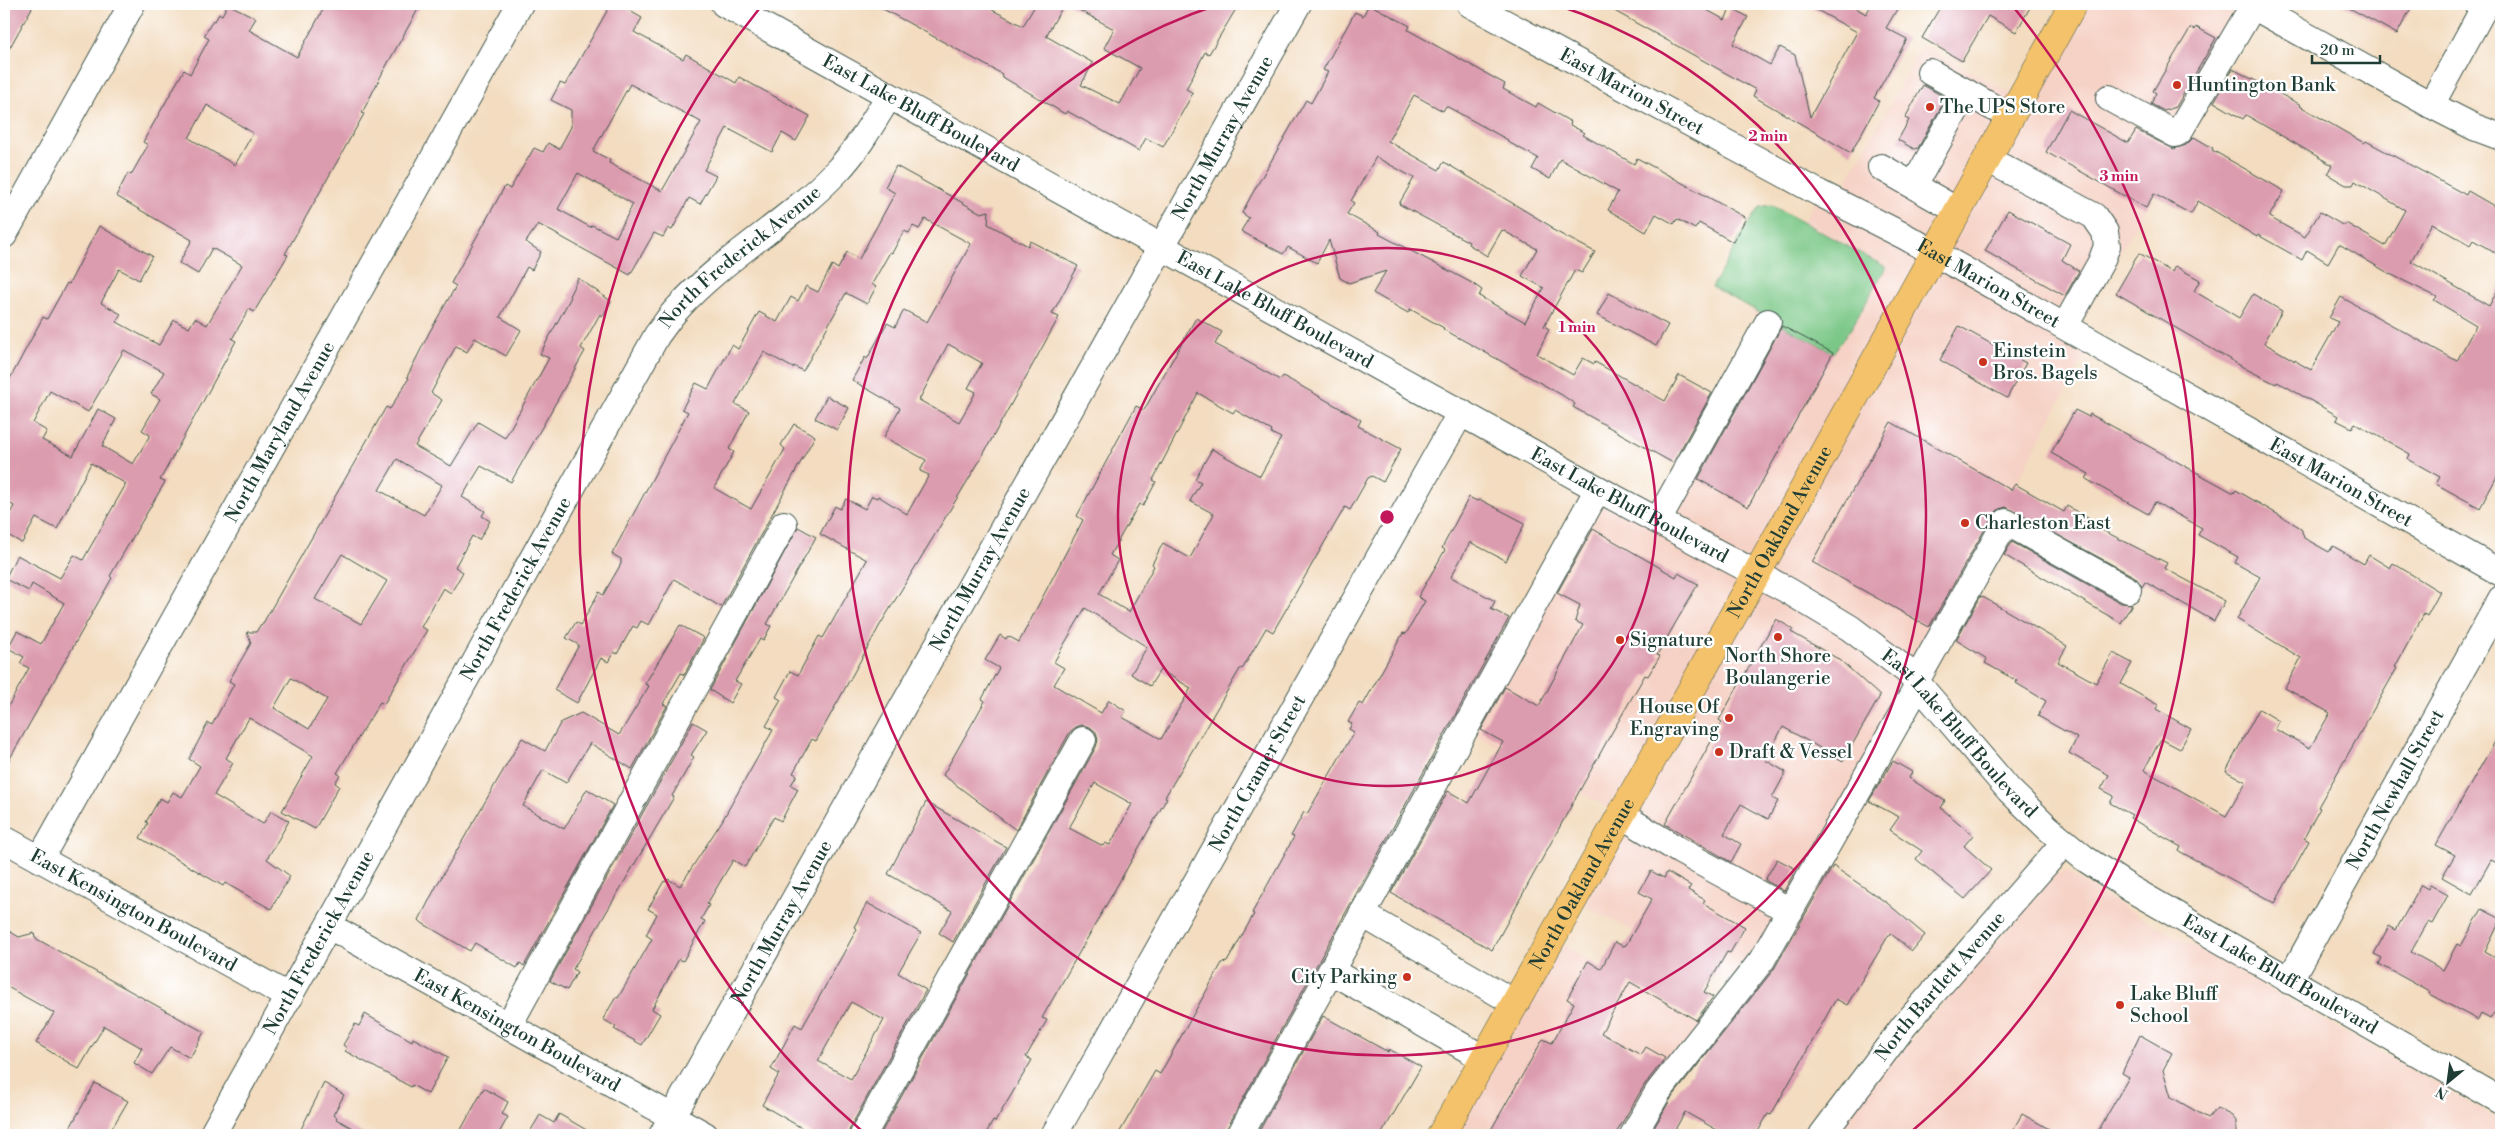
<svg xmlns="http://www.w3.org/2000/svg" width="2505" height="1139" font-family="'Libre Bodoni',serif">
<style>
.built{fill:#f6d1c5}
.green{fill:#7ac787;stroke:#4c825e}
.building{fill:#dc9caf;fill-rule:evenodd}
.lines{fill:none;stroke-linecap:round;stroke-linejoin:round}
.minor-casing{stroke:#3f5549;stroke-width:28}
.major-casing{stroke:#3f5549;stroke-width:29}
.minor{stroke:#fff;stroke-width:26}
.major{stroke:#f3c26a;stroke-width:28}
.ring{fill:none;stroke:#c2185b;stroke-width:2.5}
.poi-dot{fill:#c8321e;stroke:#fff;stroke-width:2}
.labels{text-anchor:middle;dominant-baseline:central;stroke-width:4.5;stroke-linejoin:round;paint-order:stroke}
.poi-label{font-size:19px;fill:#1f3d34;stroke:#fff;text-anchor:start}
.street-label{font-size:19px;fill:#1f3d34;stroke:#fff}
.centre{fill:#c2185b;stroke:#fff;stroke-width:2.5}
.ring-label{font-size:15px;text-anchor:middle;font-weight:bold;fill:#c2185b;stroke:#fff;stroke-width:4.5;stroke-linejoin:round;paint-order:stroke}
</style>
<rect width="100%" height="100%" fill="#fff"/>
<filter id="ink" filterUnits="userSpaceOnUse"><feTurbulence type="fractalNoise" baseFrequency=".02" numOctaves="2"/><feDisplacementMap in="SourceGraphic" scale="10" xChannelSelector="R" yChannelSelector="G"/><feConvolveMatrix kernelMatrix="1 2 1 2 8 2 1 2 1" color-interpolation-filters="sRGB"/></filter>
<filter id="wash" filterUnits="userSpaceOnUse"><feTurbulence type="fractalNoise" baseFrequency=".0096" numOctaves="4" result="noise"/><feDisplacementMap in="SourceGraphic" scale="20" xChannelSelector="R" yChannelSelector="G"/><feGaussianBlur stdDeviation="1.12" result="paint"/><feColorMatrix in="noise" values="0 0 0 0 0 0 0 0 0 0 0 0 0 0 0 0 0 1.4 0 .05"/><feComposite in="paint" operator="in"/></filter>
<g filter="url(#wash)">
<rect width="100%" height="100%" fill="#f3dcbf"/>
<!-- built -->
<path class="built" d="M2073 4H2260L2076 331 2093 341 1912 676 1739 989 1573 899 1621 815 1465 728 1598 489 1653 516 1763 319 1752 314 1819 193 1836 201 1922 45 2020 98Z
M2065 871 2123 907 2501 1120V1135H1837L1856 1104 2054 875Z
M1552 938 1707 1029 1633 1135H1441Z"/>
<!-- green -->
<path class="green" d="M1771 205 1886 267 1852 327 1833 353 1712 287 1745 229 1760 207Z"/>
<g id="blocks">
<!-- building -->
<path class="building" d="M4 4H34L4 58Z
M228 4 256 18 249 30 297 57 326 4H421L384 70 362 113 364 114 285 254 288 255 254 312 249 309 232 339 236 341 160 480 165 482 110 576 112 578 4 769V714L29 668 20 663 24 657 8 648 17 631 41 644 64 603 32 584 29 591 5 579 17 555 60 578 74 555 83 560 126 484 91 463 57 529 36 518 22 543 4 533V525L14 506 4 500V390L43 317 47 319 67 283 69 284 99 226 152 256 139 280 119 269 101 303 121 314 117 322 159 345 174 320 189 328 195 318 207 325 242 265 212 248 198 274 179 263 192 240 116 196 128 173 131 175 148 145 143 142 184 70 190 74 209 39 204 36 213 20 215 21 219 14 222 15ZM207 105 253 133 235 165 189 138ZM124 350 164 372 151 394 160 399 142 430 150 435 133 464 102 446 116 419 98 409 73 456 42 440 47 431 33 423 50 391 88 412Z
M611 4H632L628 10 642 18 634 32 683 59 686 54 736 83 739 77 810 116 796 141 782 133 772 152 727 128 704 170 716 176 700 204 689 198 672 230 668 228 663 237 654 233 630 275 538 224 526 242 541 252 532 270 527 267 500 317 521 330 506 356 475 338 467 352 456 346 431 393 442 400 415 446 451 466 478 422 505 438 549 358 540 354 571 297 569 296 578 278 611 301 603 316 600 314 581 348 585 351 511 482 481 466 462 497 485 511 482 516 490 521 479 540 472 536 455 567 463 572 451 593 443 588 421 627 427 630 384 704 380 702 337 773 340 775 335 783 339 786 315 829 282 811 313 756 249 718 226 758 233 763 214 795 263 824 271 811 289 821 267 859 290 876 271 909 225 883 223 886 140 838 148 823 146 822 160 798 167 802 173 792 182 797 200 766 189 759 208 723 212 725 234 684 229 681 251 643 247 632H256L261 624 262 625 386 407 390 409 409 378 407 377 430 331 456 286 451 283 505 186 510 189 534 148 543 152 548 143 559 149 571 127V110L551 100 560 83 565 85ZM630 84 701 122 662 191 609 163 610 160 593 151ZM578 173 633 204 616 237 592 225 590 227 558 209ZM397 459 442 485 424 515 379 490ZM342 554 387 581 361 624 315 599ZM291 678 327 699 309 729 274 708Z
M874 4H981L1023 26 1036 4H1064L1046 36 1093 63 1081 85 1120 104 1140 68 1104 48 1114 29 1068 4H1239L1209 54 1205 52 1186 89 1193 93 1163 147 1146 138 1139 151 1067 111 1065 114 1001 76 1002 74Z
M1369 4 1410 26 1408 30 1505 84 1503 89 1536 107 1538 103 1571 122 1570 125 1585 133 1583 135 1634 164 1637 158 1746 218 1733 242 1699 223 1695 229 1677 219 1674 224 1656 214 1646 232 1608 210 1618 192 1560 159 1550 179 1532 169 1538 158 1508 142V140L1446 106 1443 111 1414 95 1388 141 1439 170 1444 162 1552 227 1551 229 1595 252 1582 273 1575 270 1544 326 1549 329 1537 354 1573 375 1583 358 1594 364 1595 362 1665 401 1679 375 1712 393 1673 463 1573 407 1575 404 1562 395 1443 329 1444 328 1410 309 1408 313 1373 293 1386 271 1349 283 1340 278 1329 240 1317 263 1288 247 1283 254 1241 231 1249 218 1242 213 1251 196 1306 100 1311 103 1328 72 1323 70 1355 12 1363 16ZM1376 157 1414 178 1399 204 1469 242 1468 244 1487 256 1502 230 1537 249 1522 276 1544 288 1525 322 1479 296 1482 290 1472 283 1379 234 1380 232 1347 214 1354 203 1351 201Z
M1602 4H1696L1725 20 1731 7 1748 17 1733 44 1770 65 1780 47 1795 55 1810 117 1857 32 1806 4H1849L1866 14 1872 4H1900L1886 28 1907 39 1874 98 1879 101 1851 153 1753 96 1756 90Z
M1942 4H2032L2016 32 1988 16 1962 61 1922 38Z
M2342 4H2413L2397 34Z
M2191 27 2195 30 2196 27 2216 38 2176 107 2164 111 2151 104 2156 93 2153 91Z
M2233 69 2301 105 2300 106 2364 143 2366 141 2466 195 2468 191 2501 210V256L2473 240 2470 245 2432 223 2411 261 2489 306 2501 284V469L2480 508 2436 484 2440 477 2408 459 2410 454 2355 423 2352 428 2336 420 2338 416 2285 386 2277 382 2276 384 2248 370 2116 293 2139 253 2172 272 2175 266 2200 280 2194 291 2239 318 2253 294 2282 311 2264 343 2311 370 2338 322 2329 318 2341 297 2457 361 2476 325 2434 300 2437 297 2390 274 2339 244 2328 263 2307 250 2302 260 2258 235 2257 237 2198 201 2191 214 2154 194 2146 208 2046 152 2069 110 2128 143 2136 130 2174 149 2186 145 2194 137 2213 148 2212 150 2284 191 2269 217 2305 237 2320 212 2344 226 2346 223 2385 246 2405 210 2355 181 2353 185H2346L2327 174 2332 165 2246 115 2243 119 2214 102Z
M1923 85 1946 98 1918 148 1914 149 1898 140 1909 120 1905 118Z
M896 166 981 213 989 211 988 224 1028 246 1030 241 1078 266 1052 314 1059 317 979 462 880 625 816 741 812 739 793 773 797 775 791 785 798 789 781 821 774 817 745 867 733 860 707 904 709 905 701 919 705 921 683 961 679 959 652 1009 660 1014 642 1045 614 1029 616 1027 603 1019 616 997 618 998 652 939 646 935 657 914 648 909 664 881 666 882 668 879 680 886 722 821 773 730 766 726 781 700 776 697 790 671 798 675 819 636 823 638 867 560 820 534 835 506 840 509 846 499 865 509 872 496 877 498 878 496 907 514 929 475 920 471 926 460 884 437 900 408 852 380 865 357 867 359 887 323 895 327 904 310 927 322 971 244 925 219 919 229 913 226 909 233 904 231 892 253 890 252 872 284 876 287 867 304 846 293 803 371 794 366 793 368 764 352 735 404 749 411 729 449 734 452 714 488 751 509 785 449 781 445 794 424 815 436 721 607 674 579 649 625 641 621 637 628 633 626 617 654 614 652 608 662 601 658 577 703 554 690 579 645 566 638 576 622 581 625 599 592 603 595 621 564V559L612 554 688 412 682 409 696 383 708 389 732 345 738 349 759 312 777 322 791 297 798 301 806 286 818 292 832 265 838 269 847 252 859 259 895 193 885 187ZM948 344 982 363 968 388 976 392 959 422 919 400Z
M2008 210 2070 244 2062 260 2079 271 2065 296 1985 251Z
M1609 293 1668 325 1656 346 1597 315Z
M1196 318 1222 332 1215 344 1280 380 1283 376 1317 395 1361 420 1358 426 1401 449 1383 482 1372 476 1368 478 1350 510 1345 507 1273 632 1266 628 1243 668 1240 669 1165 797 1167 798 1042 1018 1047 1020 1026 1057 1032 1060 995 1122 993 1121 985 1135H880L1096 747 1098 740 1096 732 1090 727 1082 725 1076 727 1070 732 1016 830 943 775 985 701 982 699 999 668 985 660 1000 635 1006 639 1008 636 1019 642 1083 520 1077 516 1136 406 1144 410ZM1198 393 1233 413 1235 410 1272 431 1271 433 1281 438 1260 476 1212 449 1195 479 1201 482 1190 501 1214 514 1190 558 1163 543 1152 564 1154 566 1129 612 1099 594 1118 560 1110 555 1139 504 1143 506 1156 482 1153 480ZM1085 608 1147 647 1131 674 1150 686 1160 670 1191 688 1161 739 1122 717 1126 711 1109 700 1101 713 1054 685 1064 668 1054 662ZM1095 783 1132 804 1110 845 1105 843 1103 846 1069 828Z
M1782 326 1833 353 1748 507 1698 479Z
M1959 326 2026 363 2007 398 1940 360Z
M827 396 849 408 837 430 815 418Z
M2075 410 2089 417 2090 414 2234 493 2236 490 2301 528 2304 538 2329 552 2333 546 2364 564 2369 555 2390 568 2393 563 2440 592 2427 616 2424 614 2395 667 2397 668 2318 807 2320 808 2304 838 2309 841 2275 903 2179 851 2181 847 2130 818 2132 815 2110 803 2114 796 2101 789 2109 775 2069 753 2077 738 2038 716 2046 701 2016 683 2017 681 1985 663 1987 659 1956 640 1981 596 2067 646 2058 662 2096 683 2113 653 2132 663 2121 684 2158 705 2156 709 2191 729 2180 749 2161 739 2144 770 2226 816 2246 782 2226 771 2259 709 2279 721 2275 729 2310 748 2330 713 2285 688 2301 658 2237 619 2260 577 2235 563 2238 557 2198 535 2202 528 2155 502 2148 514 2086 479 2089 474 2051 453Z
M1891 422 2011 490 2015 484 2064 512 2067 506 2096 523 2094 526 2167 563 2164 568 2225 601 2214 621 2145 582 2142 587 2135 577 2006 507 1999 509 1993 515 1929 627 1812 562Z
M1469 497 1477 501 1481 500 1525 523 1506 561 1470 542 1451 577 1495 601 1491 609 1509 618 1310 977 1227 1128 1225 1135H1118L1155 1071 1160 1074 1222 963 1227 962 1254 914 1252 913 1294 837 1291 836 1304 812 1307 814 1354 732 1349 729 1352 724 1348 722 1359 703 1363 705 1403 633 1406 634 1425 601 1418 597 1445 550 1442 548Z
M798 527 816 537 767 624 771 626 763 641 760 639 735 681 741 684 730 703 710 690Z
M1593 529 1676 577 1678 573 1698 584 1657 655 1660 656 1648 676 1645 675 1607 741 1492 950 1391 893 1448 791 1469 803 1503 742 1481 730 1505 687 1539 706 1583 625 1575 621 1580 605 1557 593Z
M2012 542 2121 603 2132 604 2121 623 2004 555Z
M1776 619 1793 629 1791 632 1840 660 1880 696 1843 761 1783 727 1765 760 1786 772 1772 798 1778 801 1768 819 1741 804 1724 834 1741 844 1731 862 1665 824 1722 722 1719 720Z
M680 625 704 638 684 675 681 673 663 704 667 706 632 769 590 743 566 783 543 770 523 806 564 829 587 789 613 805 524 966 520 963 517 968 475 943 470 951 422 923 419 920 438 883 522 738 545 751 561 722 581 713 619 735 649 686 645 684Z
M693 722 707 730 691 755 694 757 672 796 674 797 573 969 577 972 567 990 550 981Z
M2501 731V865L2491 860 2472 894 2442 877 2455 855 2436 845Z
M1893 761 1912 772 1909 778 1945 801 1941 808 1973 835 1964 846 1991 870 1965 899 1916 859 1922 851 1890 830 1899 817 1869 801Z
M926 802 1006 847 953 942 939 933 952 911 888 874Z
M1777 859 1796 869 1784 891 1765 880Z
M1833 866 1887 903 1925 935 1912 951 1890 933 1847 1005 1836 999 1771 1115 1768 1114 1756 1135H1726L1685 1112 1672 1135H1650L1670 1100 1774 969Z
M1651 871 1664 878 1667 872 1691 886 1688 890 1705 900 1703 903 1745 927 1730 953 1727 952 1704 992 1713 997 1696 1020 1630 982 1601 1033 1641 1055 1646 1047 1665 1058 1645 1084 1615 1135H1488L1543 1039 1552 1043 1574 1003 1567 999 1588 961 1601 969 1615 942 1623 946 1626 945 1652 899 1639 892Z
M2421 885 2428 889 2430 885 2448 895 2432 924 2428 922 2411 952 2443 970 2457 944 2461 946 2482 909 2501 919 2485 952 2501 961V1013L2496 1010 2490 1019 2481 1014 2478 1020 2429 994 2430 992 2379 964 2382 958 2374 954 2389 926 2396 930Z
M867 903 921 933 898 973 926 990 850 1128 848 1135H814L762 1105 779 1074 771 1069 795 1024 802 1028 857 929 854 927ZM851 1002 884 1020 851 1079 818 1061Z
M4 928 19 937 34 933 35 938 204 1032 190 1058 170 1047 152 1074 134 1063 142 1048 104 1026 79 1069 36 1043 54 1013 4 985Z
M365 1014 412 1041 413 1038 448 1057 428 1094 412 1085 411 1087 345 1051 347 1048 343 1045 355 1024 359 1026Z
M1323 1016 1388 1052 1389 1049 1421 1067 1381 1135H1257Z
M2140 1035 2172 1053 2163 1070 2171 1097 2208 1118 2217 1108 2232 1116 2236 1121V1134L2239 1135H2096L2129 1077 2122 1073Z
M95 1083 128 1101 108 1135H66Z
M324 1083 344 1095 333 1115 337 1117 336 1119 365 1135H298Z
M484 1088 508 1102 502 1114 508 1117 498 1135H458Z
M559 1114 595 1135H528L540 1115 554 1123Z
M2022 1114 2060 1135H2010Z"/>
</g>
</g>
<g filter="url(#ink)">
<use href="#blocks" fill-opacity="0" stroke="#3f5549" stroke-width="1"/>
<g class="lines">
<defs>
<g id="minor">
<path id="s1" d="M724 4 1598 489 1787 590 1850 628 1906 670 2009 790 2048 828 2084 858 2131 889 2501 1101"/>
<path id="s2" d="M1470 4 1819 193 1906 237 2501 573"/>
<path d="M2249 4 2431 105 2474 127 2501 137"/>
<path d="M1930 72 1966 92"/>
<path d="M2109 98 2175 134 2179 132 2254 4"/>
<path d="M2431 105 2486 4"/>
<path d="M1987 159 2094 216 2105 232 2107 246 2101 262 2065 326"/>
<path d="M1881 167 1958 211"/>
<path d="M1914 185 1966 92 2010 117"/>
<path d="M4 235 132 4"/>
<path d="M1659 519 1768 322"/>
<path d="M1916 681 2006 522 2128 590"/>
<path d="M1621 815 1680 851 1790 911"/>
<path id="s3" d="M4 839 290 997"/>
<path id="s4" d="M40 859 520 4"/>
<path d="M1362 914 1515 1003"/>
<path id="s5" d="M329 926 705 1135"/>
<path d="M1331 971 1483 1058"/>
<path id="s6" d="M2289 981 2501 599"/>
<path d="M509 1025 784 524"/>
<path id="s7" d="M212 1135 657 335C664 326 670 316 678 308 725 256 789 222 837 171 858 149 873 122 889 96"/>
<path id="s8" d="M662 1135 1298 4"/>
<path d="M863 1135 1083 740"/>
<path id="s9" d="M1054 1135 1461 412"/>
<path d="M1240 1135 1598 489"/>
<path d="M1633 1135 1658 1092 1762 960 1919 684"/>
<path id="s10" d="M1822 1135 1904 1026 2064 843"/>
</g>
<g id="major">
<path id="s11" d="M1441 1135 1757 573 2073 4"/>
</g>
</defs>
<!-- minor casing -->
<use href="#minor" class="minor-casing"/>
<!-- major casing -->
<use href="#major" class="major-casing"/>
<!-- minor -->
<use href="#minor" class="minor"/>
<!-- major -->
<use href="#major" class="major"/>
</g>
</g>
<!-- distance rings -->
<g class="ring">
<circle cx="1387" cy="517" r="269"/>
<path d="M1554 4A539 539 0 1 1 1220 4"/>
<path d="M862 1131A808 808 0 0 1 759 9M2015 9A808 808 0 0 1 1912 1131"/>
</g>
<!-- markers -->
<g class="poi-dot">
<circle cx="2177" cy="85" r="5"/>
<circle cx="1930" cy="107" r="5"/>
<circle cx="1983" cy="362" r="5"/>
<circle cx="1965" cy="523" r="5"/>
<circle cx="1778" cy="637" r="5"/>
<circle cx="1620" cy="640" r="5"/>
<circle cx="1729" cy="718" r="5"/>
<circle cx="1719" cy="752" r="5"/>
<circle cx="1407" cy="977" r="5"/>
<circle cx="2120" cy="1005" r="5"/>
</g>
<g class="labels">
<!-- poi labels -->
<g class="poi-label">
<text x="2187" y="85">Huntington Bank</text>
<text x="1940" y="107">The UPS Store</text>
<text x="1993" y="351">Einstein<tspan x="1993" dy="22">Bros. Bagels</tspan></text>
<text x="1975" y="523">Charleston East</text>
<text x="1630" y="640">Signature</text>
<text x="1778" y="656" text-anchor="middle">North Shore<tspan x="1778" dy="22">Boulangerie</tspan></text>
<text x="1719" y="707" text-anchor="end">House Of<tspan x="1719" dy="22">Engraving</tspan></text>
<text x="1729" y="752">Draft &amp; Vessel</text>
<text x="1397" y="977" text-anchor="end">City Parking</text>
<text x="2130" y="994">Lake Bluff<tspan x="2130" dy="22">School</tspan></text>
</g>
<!-- street labels -->
<g class="street-label">
<text stroke="none"><textPath href="#s2" startOffset="184">East Marion Street</textPath></text>
<text stroke="none"><textPath href="#s1" startOffset="225">East Lake Bluff Boulevard</textPath></text>
<text stroke="none"><textPath href="#s8" startOffset="1144">North Murray Avenue</textPath></text>
<text stroke="none"><textPath href="#s7" startOffset="1030">North Frederick Avenue</textPath></text>
<text stroke="none"><textPath href="#s2" startOffset="589">East Marion Street</textPath></text>
<text stroke="none"><textPath href="#s1" startOffset="630">East Lake Bluff Boulevard</textPath></text>
<text stroke="none"><textPath href="#s4" startOffset="490">North Maryland Avenue</textPath></text>
<text stroke="none"><textPath href="#s2" startOffset="994">East Marion Street</textPath></text>
<text stroke="none"><textPath href="#s1" startOffset="1035">East Lake Bluff Boulevard</textPath></text>
<text stroke="none"><textPath href="#s11" startOffset="692">North Oakland Avenue</textPath></text>
<text stroke="none"><textPath href="#s8" startOffset="649">North Murray Avenue</textPath></text>
<text stroke="none"><textPath href="#s7" startOffset="625">North Frederick Avenue</textPath></text>
<text stroke="none"><textPath href="#s1" startOffset="1440">East Lake Bluff Boulevard</textPath></text>
<text stroke="none"><textPath href="#s9" startOffset="415">North Cramer Street</textPath></text>
<text stroke="none"><textPath href="#s6" startOffset="219">North Newhall Street</textPath></text>
<text stroke="none"><textPath href="#s11" startOffset="288">North Oakland Avenue</textPath></text>
<text stroke="none"><textPath href="#s3" startOffset="148">East Kensington Boulevard</textPath></text>
<text stroke="none"><textPath href="#s8" startOffset="244">North Murray Avenue</textPath></text>
<text stroke="none"><textPath href="#s7" startOffset="220">North Frederick Avenue</textPath></text>
<text stroke="none"><textPath href="#s1" startOffset="1845">East Lake Bluff Boulevard</textPath></text>
<text stroke="none"><textPath href="#s10" startOffset="190">North Bartlett Avenue</textPath></text>
<text stroke="none"><textPath href="#s5" startOffset="215">East Kensington Boulevard</textPath></text>
</g>
</g>
<circle cx="1387" cy="517" r="8" class="centre"/>
<g class="ring-label">
<text x="1768" y="141">2 min</text>
<text x="2119" y="181">3 min</text>
<text x="1577" y="332">1 min</text>
</g>
<!-- margin -->
<rect width="2505" height="1139" fill="none" stroke="#fff" stroke-width="20"/>
<!-- north arrow -->
<g transform="translate(2448 1082) rotate(209)" stroke="#ffffff" stroke-width="4" paint-order="stroke">
<path d="M0-4L9 19L0 12L-9 19Z" fill="#1f3d34"/>
<text y="-8" font-size="14" font-weight="bold" text-anchor="middle" fill="#1f3d34">N</text>
</g>
<!-- scale -->
<path d="M2312 55v8h68v-8" fill="none" stroke="#1f3d34" stroke-width="2.5"/>
<text x="2320" y="55" font-size="15" fill="#1f3d34" stroke="#ffffff" stroke-width="4" paint-order="stroke">20 m</text>
</svg>
